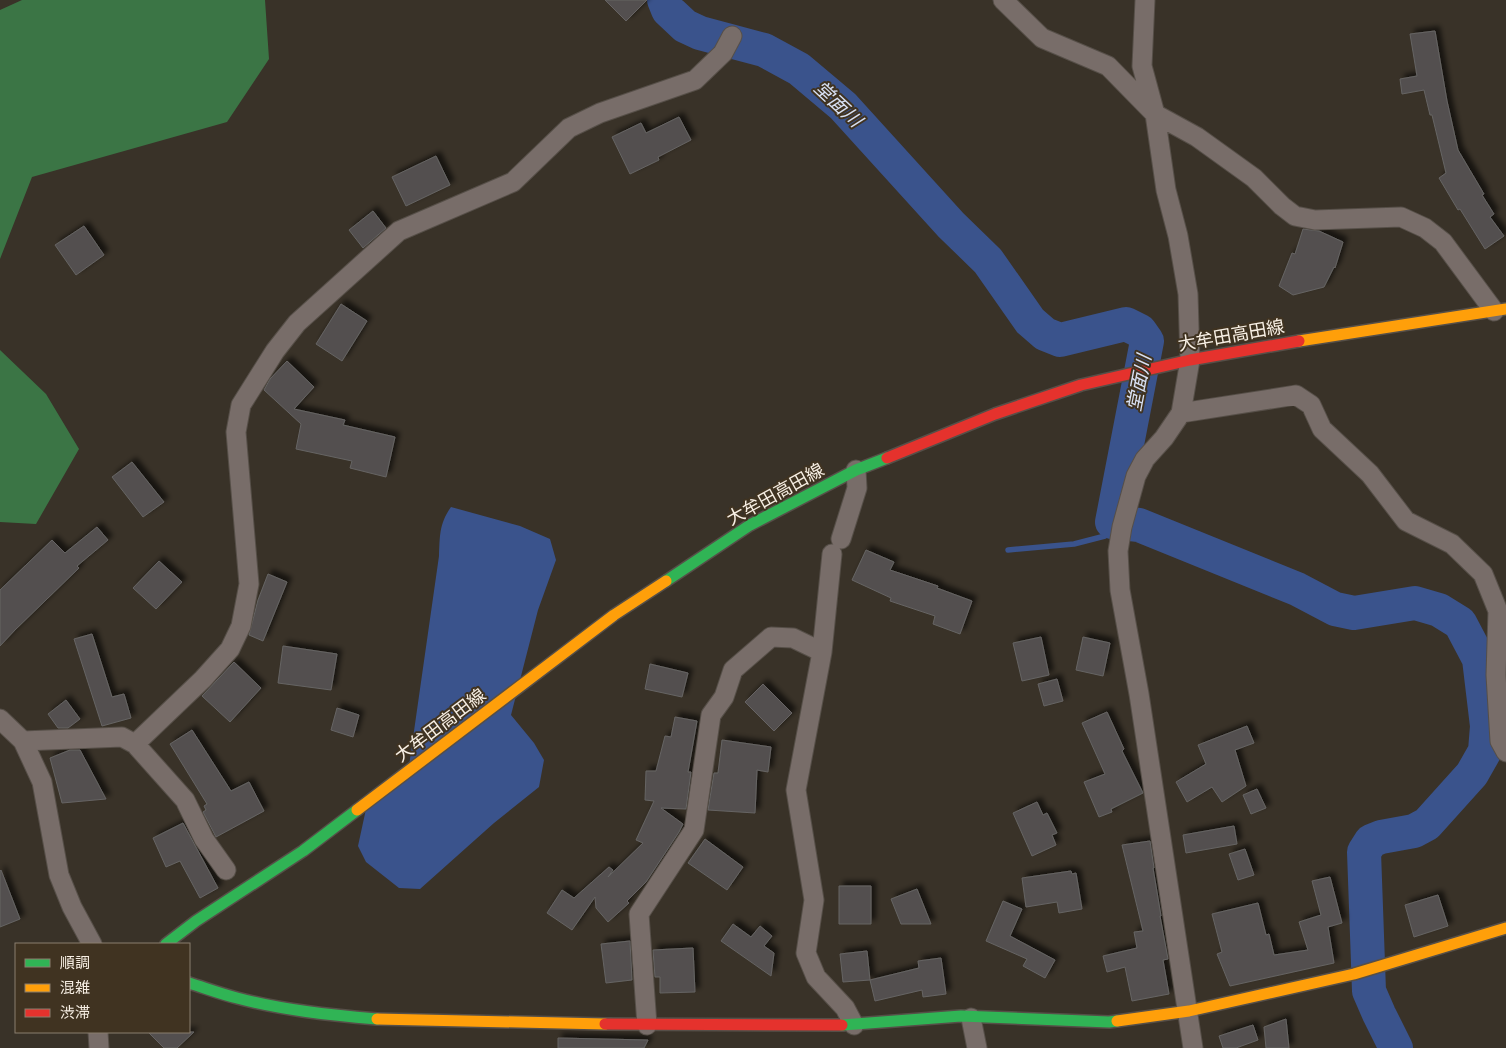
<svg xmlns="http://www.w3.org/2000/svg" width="1506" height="1048" font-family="'Space Grotesk','Noto Sans JP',sans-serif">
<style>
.forest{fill:#3b7545}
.water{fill:#3a538c}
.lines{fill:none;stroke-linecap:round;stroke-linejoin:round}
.stream{stroke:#3a538c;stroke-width:5.5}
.river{stroke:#3a538c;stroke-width:34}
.building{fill:#525050;stroke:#666463;filter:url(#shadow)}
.street-casing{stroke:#564f48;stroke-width:21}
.fast-casing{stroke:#564f48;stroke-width:14}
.slow-casing{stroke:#564f48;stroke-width:14}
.jam-casing{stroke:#564f48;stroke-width:14}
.street{stroke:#786d69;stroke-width:19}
.fast{stroke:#30b455;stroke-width:11}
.slow{stroke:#ff9f0a;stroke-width:11}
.jam{stroke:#e5322d;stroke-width:11}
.labels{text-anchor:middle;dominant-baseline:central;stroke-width:4;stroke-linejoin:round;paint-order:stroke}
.street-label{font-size:18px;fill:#f7efe4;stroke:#403321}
.water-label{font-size:19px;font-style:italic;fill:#d8e1f4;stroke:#403321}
</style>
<defs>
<filter id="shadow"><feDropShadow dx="4.5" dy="-4.5" stdDeviation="2.5" flood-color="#0009"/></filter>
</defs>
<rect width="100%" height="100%" fill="#393228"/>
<!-- forest -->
<path class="forest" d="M22 0H265L269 59 227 122 32 177 0 259V10Z
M0 350 46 394 79 449 36 524 0 522Z"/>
<!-- water -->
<path class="water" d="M451 507 520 526 550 539 556 560 538 610 511 715 534 743 544 760 539 787 494 823 420 889 399 888 366 862 358 846 366 809 409 766 439 556C440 536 439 524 451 507Z"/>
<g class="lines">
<!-- stream -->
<path class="stream" d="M1008 550 1074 544 1105 536 1111 529 1112 522"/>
<!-- river -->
<path class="river" d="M664 0 668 10 685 26 700 33 764 50 799 69 843 106 951 225 988 261 1030 321 1045 334 1060 340 1126 324 1140 331 1147 341 1112 522 1139 525 1297 589 1335 609 1354 613 1415 603 1439 610 1460 623 1479 659 1506 670
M1396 1048 1379 1014 1369 991 1364 852 1371 841 1381 837 1414 831 1427 824 1472 774 1485 751 1487 726 1479 659"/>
</g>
<!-- building -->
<path class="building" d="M605 0H647L626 21Z
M1435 31 1447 101 1458 150 1484 194 1482 195 1494 214 1490 217 1504 236 1485 249 1460 209 1458 210 1439 178 1446 173 1432 115H1430L1424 90 1402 94 1400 79 1417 76 1410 34Z
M679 117 691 140 658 157 659 160 630 174 612 137 641 123 646 133Z
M436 156 450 185 406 206 392 177Z
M373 211 386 228 363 248 349 230Z
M84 226 104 255 76 275 55 245Z
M1303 229 1319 231 1343 242 1335 268 1334 267 1324 287 1293 295 1279 286 1292 253 1295 254Z
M341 304 367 321 342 361 316 344Z
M287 361 314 387 294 409 345 420 343 425 395 437 386 477 350 468 352 461 296 449 301 424 264 390 270 379Z
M132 462 164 502 143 517 112 477Z
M97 527 108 540 77 566 79 568 15 630 0 646V590L52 540 65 553Z
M866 550 894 562 890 570 938 586 937 588 972 601 960 634 933 624 935 616 890 601 891 598 852 580Z
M159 561 182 582 156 609 133 588Z
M268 574 287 582 263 641 249 635 258 600Z
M92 634 112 697 124 694 131 718 102 726 74 639Z
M1041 637 1049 675 1022 681 1013 643Z
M1083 637 1110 643 1103 676 1076 670Z
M283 646 337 654 331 690 278 683Z
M234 662 261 688 230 722 202 696Z
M650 664 688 673 682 697 645 689Z
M1057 679 1063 701 1044 706 1038 684Z
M763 684 792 713 774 731 745 702Z
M66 700 80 719 68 728H58L48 714Z
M337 708 359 715 353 737 331 730Z
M1107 712 1124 749 1122 751 1143 793 1111 809 1112 812 1099 817 1084 782 1105 774 1082 723Z
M675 717 697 721 688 772H691L686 809 661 808 683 824 679 832 646 882 627 901 629 903 608 922 596 908 595 897 572 930 547 913 562 890 574 898 609 867 613 870 608 877 643 843 636 840 654 801 645 800 646 771H656L665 736 671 737Z
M1247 726 1254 743 1235 750 1246 786 1222 802 1212 787 1187 802 1176 782 1206 764 1198 745Z
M192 730 231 791 249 782 264 811 216 837 203 812 206 810 204 806 207 804 170 744Z
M722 740 771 747 768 772 757 770 755 813 708 810 714 773H718Z
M70 750H80L106 799 62 803 50 758Z
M1257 789 1266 808 1251 814 1243 795Z
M1037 802 1043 815 1047 813 1057 833 1052 835 1056 845 1032 856 1013 813Z
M183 823 218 888 200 898 180 861 166 867 153 838Z
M1234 826 1237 844 1186 853 1183 835Z
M705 839 743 867 727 890 688 863Z
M1150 841 1154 868H1153L1161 916H1160L1168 959 1163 960 1169 994 1132 1001 1125 967 1107 972 1103 956 1137 948 1134 932 1143 931 1122 845Z
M1245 849 1254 875 1238 880 1229 854Z
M1 870 20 919 0 927V871Z
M1071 871 1072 874 1076 873 1082 909 1059 913 1057 902 1026 907 1022 878Z
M1330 877 1342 923 1328 927 1334 963 1230 986 1217 954 1222 952 1212 914 1258 903 1266 935 1269 934 1274 955 1308 950 1299 922 1321 915 1312 881Z
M839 886H871V924H839Z
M917 889 931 924H901L891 899Z
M1438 895 1448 926 1414 937 1405 905Z
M1003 901 1022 909 1010 936 1055 960 1045 978 1023 966 1027 959 986 941Z
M733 924 751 937 760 926 772 936 764 946 774 953 771 976 721 941Z
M630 941 632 980 606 983 601 944Z
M693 948 695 992 660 993V977H655L653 950Z
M867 951 870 980 843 982 840 954Z
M941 958 946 994 923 997 922 990 875 1001 870 980 919 968 918 961Z
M1286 1019 1289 1048H1266L1264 1027Z
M1253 1025 1258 1040 1236 1048H1223L1219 1036Z
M148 1032H194L177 1048H164Z
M558 1038 647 1040H648L644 1048H558Z"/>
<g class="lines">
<defs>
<path id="street" d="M1003 0 1042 38 1108 66 1155 114 1197 137 1254 178 1282 206 1295 216 1315 220 1401 217 1425 228 1443 242 1494 311
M1145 0 1142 66 1155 114 1166 190 1178 236 1188 294 1190 360 1181 413 1164 438 1145 459 1136 476 1122 527 1118 551 1120 590 1139 694 1193 1048
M1181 413 1296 395 1311 405 1322 429 1370 474 1406 521 1452 544 1483 574 1498 611 1496 675 1500 741 1506 752
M841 539 857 488 856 470
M832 554 822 652 796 790 814 900 806 953 816 977 845 1008 854 1025
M0 719 23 741 42 782 59 875 72 907 92 944
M23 741 122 737 135 744 185 800 204 839 226 870
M135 744 203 679 230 649 241 626 249 584 236 432 241 405 275 351 297 323 399 231 513 182 569 128 600 113 695 80 723 53 732 36
M971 1018 977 1048
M647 1025 639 914 694 830 711 715 724 697 733 670 771 637 793 638 822 652
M98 1032 99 1048"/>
<path id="fast" d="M666 581 750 525 856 470 887 458
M166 944 196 921 303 851 357 810
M189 983C205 988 221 994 237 998 282 1010 330 1015 377 1019
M842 1025 961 1016 1109 1022 1117 1021"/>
<path id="slow" d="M1299 341 1506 309
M357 810 614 615 666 581
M377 1019 605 1024
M1117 1021 1189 1011 1354 974 1506 928"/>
<path id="jam" d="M887 458 995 414 1081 385 1190 360 1299 341
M605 1024 842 1025"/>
</defs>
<!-- street casing -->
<use href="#street" class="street-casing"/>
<!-- fast casing -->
<use href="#fast" class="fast-casing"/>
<!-- slow casing -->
<use href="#slow" class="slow-casing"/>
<!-- jam casing -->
<use href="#jam" class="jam-casing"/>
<!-- street -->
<use href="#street" class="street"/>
<!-- fast -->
<use href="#fast" class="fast"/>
<!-- slow -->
<use href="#slow" class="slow"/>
<!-- jam -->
<use href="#jam" class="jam"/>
</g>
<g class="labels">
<!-- street labels -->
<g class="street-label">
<text transform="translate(1231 335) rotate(-10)">大牟田高田線</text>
<text transform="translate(775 494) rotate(-29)">大牟田高田線</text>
<text transform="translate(440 725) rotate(-37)">大牟田高田線</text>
</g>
<!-- water labels -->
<g class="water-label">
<text transform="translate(838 104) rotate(43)">堂面川</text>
<text transform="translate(1139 383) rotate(-79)">堂面川</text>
</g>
</g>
<!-- legend -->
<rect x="15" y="943" width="175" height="90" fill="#403321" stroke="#897e6f"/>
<rect x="25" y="959" width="25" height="8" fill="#30b455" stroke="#897e6f"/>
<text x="60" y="968" font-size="15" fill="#f7efe4">順調</text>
<rect x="25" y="984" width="25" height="8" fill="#ff9f0a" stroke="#897e6f"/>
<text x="60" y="993" font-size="15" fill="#f7efe4">混雑</text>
<rect x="25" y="1009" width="25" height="8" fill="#e5322d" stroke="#897e6f"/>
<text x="60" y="1018" font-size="15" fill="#f7efe4">渋滞</text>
</svg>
